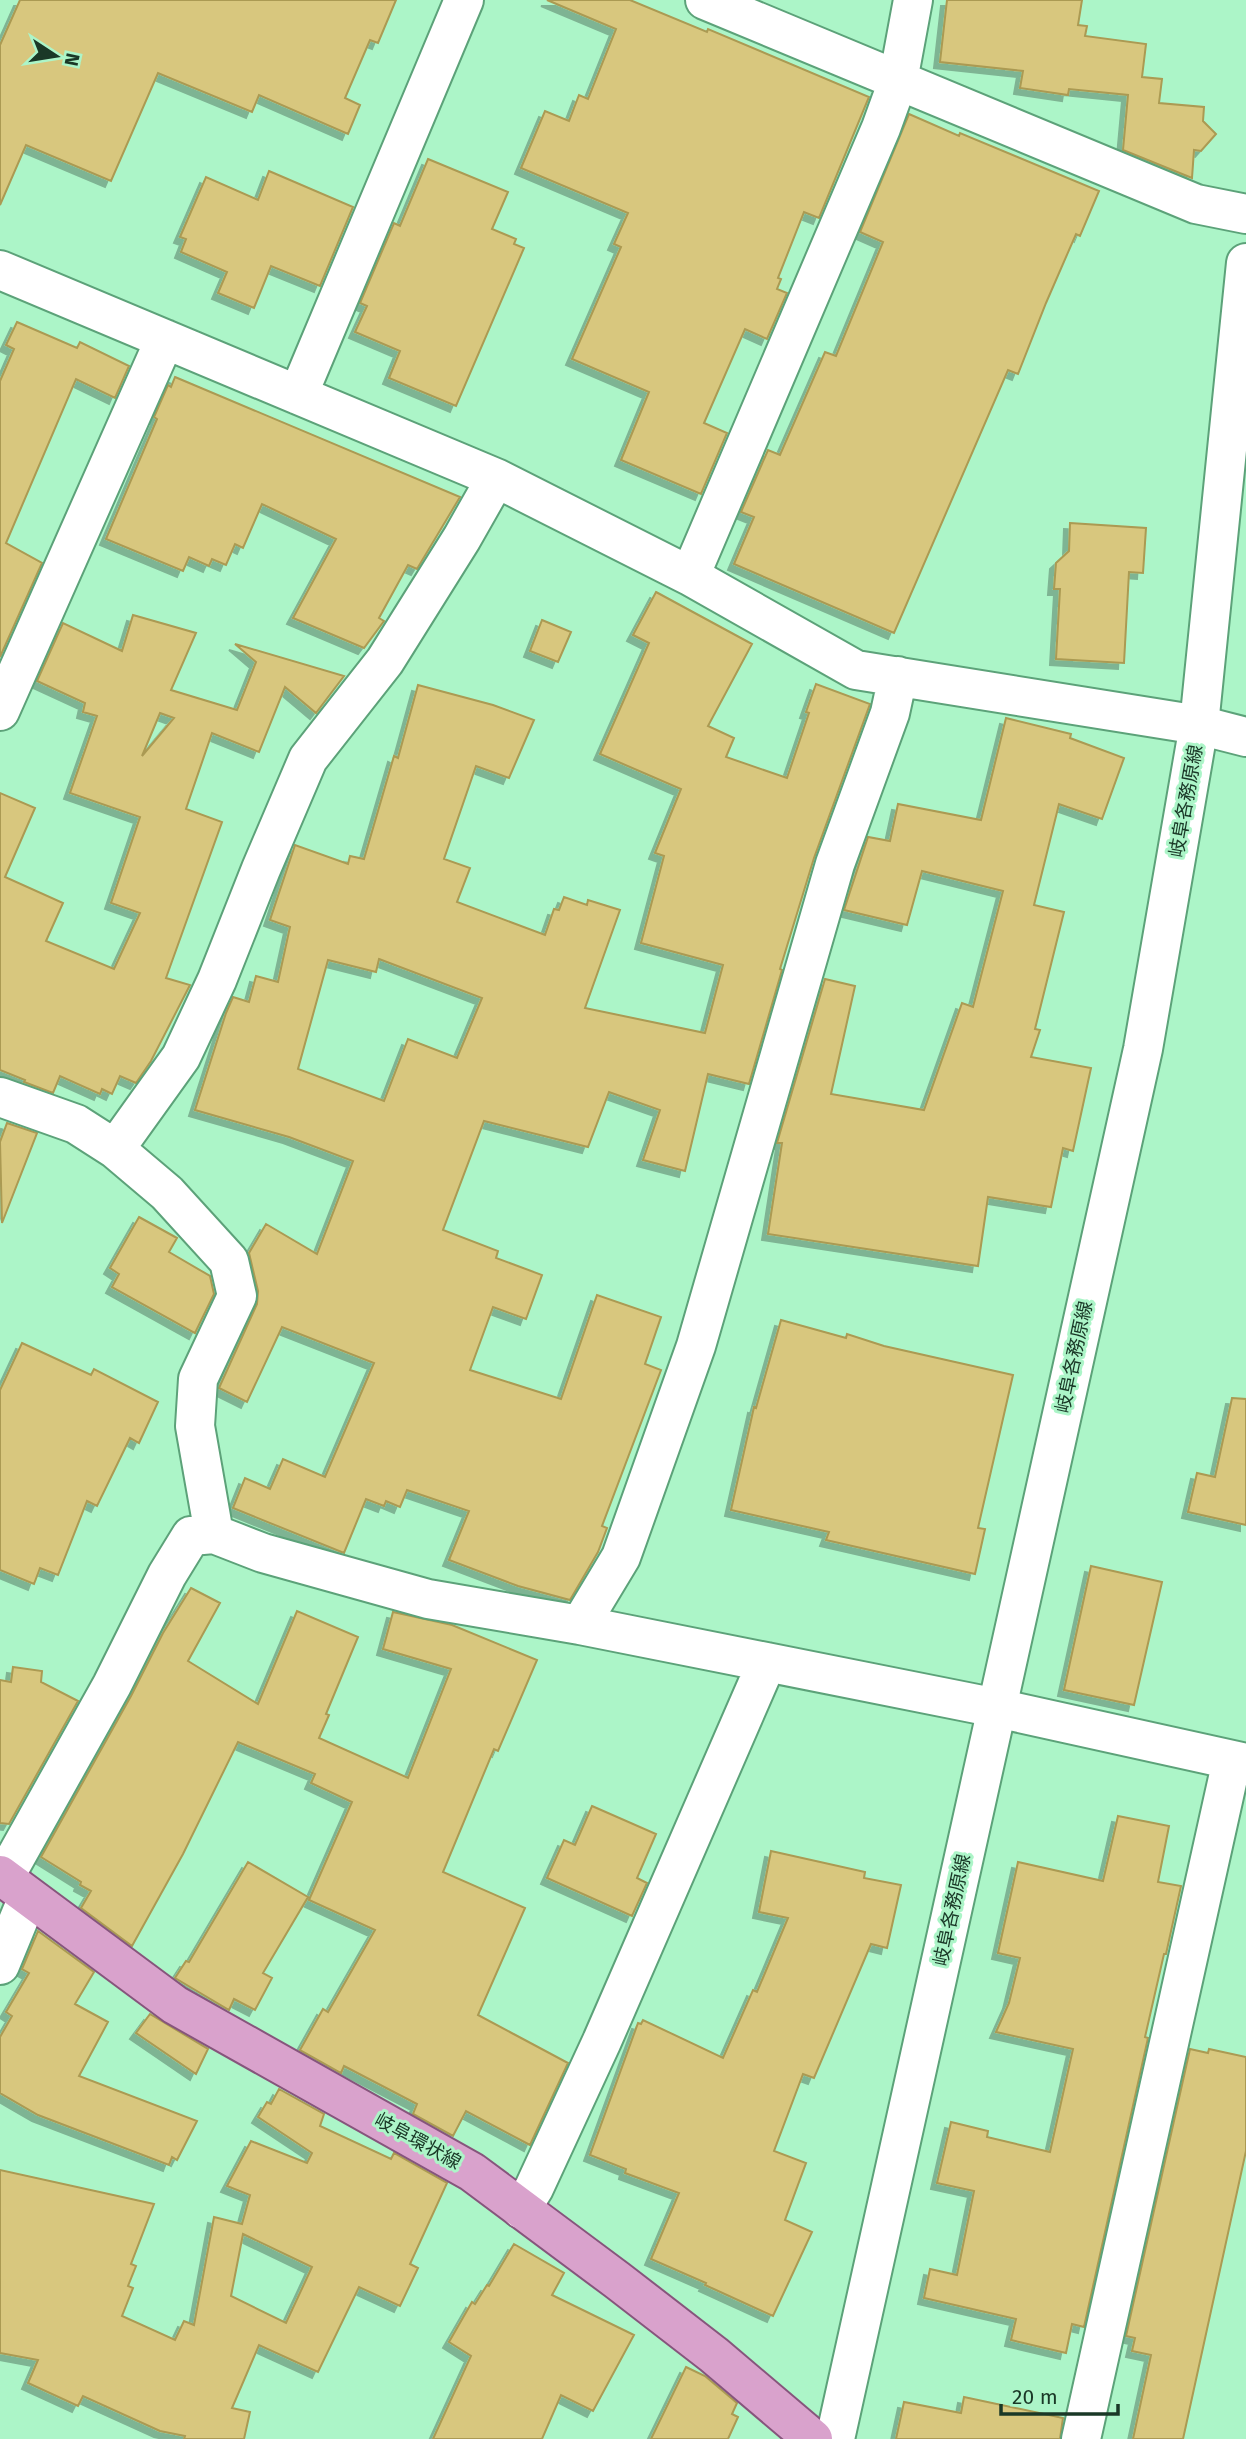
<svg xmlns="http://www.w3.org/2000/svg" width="1246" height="2439" font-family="'Fira Sans','Noto Sans JP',sans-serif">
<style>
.building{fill:#d8c77e;stroke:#ab9a52;stroke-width:2;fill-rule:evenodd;filter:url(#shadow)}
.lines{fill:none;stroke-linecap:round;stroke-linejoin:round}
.street-casing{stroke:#5ca279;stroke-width:42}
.secondary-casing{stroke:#5ca279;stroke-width:42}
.primary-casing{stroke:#86557c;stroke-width:42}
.street{stroke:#fff;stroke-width:38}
.secondary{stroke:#fff;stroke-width:38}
.primary{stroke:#d9a2cc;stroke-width:38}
.labels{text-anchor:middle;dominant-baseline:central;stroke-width:6;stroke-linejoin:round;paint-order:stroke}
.street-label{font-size:19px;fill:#1a3827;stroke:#acf5c8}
</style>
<defs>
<filter id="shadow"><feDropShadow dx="-6" dy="6" stdDeviation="0" flood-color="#0004"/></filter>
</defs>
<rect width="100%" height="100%" fill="#acf5c8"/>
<!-- building -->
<path class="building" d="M20 0H396L378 43 370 40 345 98 360 105 348 134 259 95 252 112 158 73 111 181 26 145 0 205V45Z
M547 0H630L707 32 708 29 869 97 819 218 804 212 778 278 781 279 777 289 787 293 767 339 745 329 704 423 727 433 701 494 621 460 649 392 572 359 621 247 614 244 628 213 521 168 545 111 569 121 579 95 588 99 616 29Z
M947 0H1082L1078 25 1087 26 1085 36 1146 44 1142 77 1162 79 1159 103 1204 107 1203 121 1216 134 1201 151 1194 150 1192 178 1123 150 1128 95 1069 89 1068 95 1020 88 1023 71 940 62Z
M909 114 959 136 960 133 1099 191 1080 236 1076 234 1046 303 1018 374 1008 370 894 633 734 564 754 517 741 512 768 450 780 455 825 352 836 356 883 242 860 232Z
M428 159 508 192 492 229 516 239 514 244 524 248 456 406 389 378 400 351 355 332 367 306 360 303 394 223 400 226Z
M269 171 353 207 320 286 271 266 254 308 218 293 227 272 181 252 186 239 180 237 206 177 258 200Z
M17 322 77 348 80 342 129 366 115 398 76 379 6 543 42 563 0 657V381L14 349 6 345Z
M175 377 460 497 417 569 408 565 379 618 384 621 364 648 293 618 336 539 262 504 243 548 235 544 226 565 212 559 209 566 189 557 183 571 106 539 157 419 154 417 168 385 171 387Z
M1070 523 1146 528 1143 573 1129 572 1124 663 1056 659 1060 589H1054L1056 563 1069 551Z
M656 592 752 644 708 726 734 738 726 757 787 778 809 713 806 712 816 684 870 704 814 858 780 969 782 970 749 1084 708 1074 685 1171 643 1160 660 1110 609 1092 588 1147 484 1121 443 1230 498 1251 496 1258 542 1275 526 1319 493 1307 470 1370 561 1399 597 1295 661 1317 645 1364 661 1370 602 1526 607 1528 598 1552 570 1600 518 1586 449 1560 469 1511 407 1490 400 1507 386 1501 384 1506 366 1499 344 1553 233 1508 245 1478 270 1489 283 1459 325 1477 374 1363 282 1327 247 1402 219 1388 257 1304 258 1291 249 1253 266 1224 317 1254 353 1161 289 1137 195 1110 226 1013 233 997 249 1002 256 976 278 982 290 927 270 920 295 845 348 864 350 856 364 859 394 756 398 758 418 685 493 705 534 720 509 778 476 766 444 859 470 868 457 902 545 935 554 909 559 910 564 897 587 905 588 900 620 910 585 1008 705 1033 723 965 641 943 664 856 655 853 681 789 600 754 649 643 633 635ZM379 959 482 998 457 1058 408 1039 384 1101 298 1069 328 960 376 972Z
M133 615 196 633 171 690 237 710 256 662 235 644 344 676 316 713 285 687 259 752 212 733 186 809 222 822 166 978 190 985 151 1061 136 1083 120 1076 112 1094 102 1089 100 1094 60 1076 53 1093 24 1082 25 1080 0 1070V793L35 808 5 877 63 903 46 941 114 969 140 913 111 903 140 817 70 793 97 716 83 712 85 703 37 681 63 623 122 651ZM160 713 174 718 142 756Z
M542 620 571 632 558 662 530 651Z
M1006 718 1071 734 1070 738 1124 758 1102 819 1059 804 1034 905 1064 912 1035 1029 1040 1030 1031 1057 1091 1068 1073 1151 1063 1148 1051 1207 988 1197 978 1266 768 1234 782 1143H777L825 979 855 986 831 1094 924 1110 962 1003 973 1007 1003 891 922 871 907 925 844 910 868 837 890 841 898 804 981 820Z
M7 1123 37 1133 2 1223 0 1142Z
M139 1217 177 1238 169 1252 210 1276 214 1294 195 1333 112 1287 119 1274 110 1268Z
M781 1320 846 1338 847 1334 884 1346 1013 1375 978 1528 985 1529 975 1574 826 1540 829 1532 731 1510 754 1407 756 1408Z
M22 1343 91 1375 94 1369 158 1402 139 1443 130 1438 97 1506 87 1501 58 1575 40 1568 34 1584 0 1570V1390Z
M1232 1398 1246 1399V1525L1188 1512 1197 1473 1215 1477Z
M1091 1566 1162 1582 1134 1705 1064 1690Z
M191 1588 220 1603 188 1661 258 1704 297 1611 358 1637 326 1714 329 1715 319 1738 408 1778 451 1669 383 1649 393 1612 452 1625 537 1660 498 1751 494 1749 443 1872 525 1908 478 2015 568 2063 530 2145 466 2111 453 2136 413 2114 417 2104 344 2066 341 2073 300 2050 323 2009 328 2012 375 1930 309 1900 352 1802 311 1783 315 1774 238 1742 183 1854 132 1946 81 1908 91 1891 80 1885 81 1882 41 1857 131 1696 163 1633Z
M13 1667 42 1671 41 1682 78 1701 9 1824 0 1823V1680L11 1682Z
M592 1806 656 1834 637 1878 647 1883 632 1916 547 1878 564 1840 575 1845Z
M1118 1816 1169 1826 1158 1882 1181 1886 1166 1954H1164L1145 2037 1148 2038 1084 2327 1072 2324 1066 2353 1011 2340 1016 2319 924 2298 930 2269 957 2275 974 2191 937 2183 951 2122 988 2131 987 2137 1050 2152 1073 2049 996 2032 1009 2003 1020 1958 998 1953 1018 1862 1103 1881Z
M771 1851 865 1872 864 1878 901 1885 887 1948 871 1944 814 2078 803 2074 774 2151 806 2163 785 2220 812 2232 773 2316 705 2285 706 2283 651 2259 679 2193 625 2173 626 2169 590 2155 638 2023 641 2024 643 2020 723 2058 753 1990 757 1992 788 1918 759 1912Z
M248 1862 308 1897 263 1973 272 1978 255 2010 234 1999 229 2010 175 1978 186 1961 189 1962Z
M38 1931 94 1972 75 2004 108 2022 79 2076 197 2121 177 2160 172 2157 169 2165 38 2115 0 2093V2037L12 2016 6 2012 29 1973 22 1969Z
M150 2014 208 2049 196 2074 136 2033Z
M1190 2049 1208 2053 1209 2049 1246 2057V2151L1183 2439H1133L1151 2355 1132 2351 1135 2338 1126 2336Z
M279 2089 324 2114 320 2126 391 2159 394 2153 447 2183 410 2264 418 2268 400 2306 359 2287 318 2372 259 2345 232 2408 250 2412 244 2439H184L185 2436 160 2431 83 2396 78 2406 28 2383 38 2360 0 2353V2170L154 2204 131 2264 136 2266 128 2286 133 2288 122 2316 175 2340 184 2321 194 2325 214 2217 242 2224 250 2195 227 2186 251 2141 307 2163 312 2153 258 2117 267 2102 271 2104ZM243 2234 312 2267 286 2323 231 2296Z
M514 2244 564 2273 552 2295 634 2335 593 2411 561 2395 542 2439H433L471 2356 449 2342 472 2302 475 2304 487 2285 489 2286Z
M686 2367 705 2376 737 2403 732 2414 738 2417 728 2439H651Z
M964 2397 1063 2418 1060 2439H896L904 2402 961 2413Z"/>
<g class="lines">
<defs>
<path id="street" d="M705 0 1196 204 1246 214
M0 270 496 478 690 576 856 670 1199 725 1246 737
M298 395 464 0
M690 576 881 128 898 81 913 0
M0 711 165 339
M0 1097 76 1124 115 1149 167 1193 229 1261 237 1296 198 1379 195 1426 214 1534
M115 1149 181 1057 217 980 261 869 308 759 385 661 462 538 496 478
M580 1625 621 1557 696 1346 835 864 890 713 898 676
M4 1878 112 1685 167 1575 191 1536 214 1534 263 1553 428 1599 580 1625 997 1708 1246 1763
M0 1965 28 1897
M521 2209 534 2188 602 2041 767 1662
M1081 2439 1232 1760"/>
<path id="secondary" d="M835 2439 1143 1049 1199 725 1246 263"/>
<path id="primary" d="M0 1875 175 2005 472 2172 617 2280 714 2355 813 2439"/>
</defs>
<!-- street casing -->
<use href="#street" class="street-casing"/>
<!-- secondary casing -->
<use href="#secondary" class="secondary-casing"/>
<!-- primary casing -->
<use href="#primary" class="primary-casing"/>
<!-- street -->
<use href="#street" class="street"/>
<!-- secondary -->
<use href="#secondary" class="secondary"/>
<!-- primary -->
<use href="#primary" class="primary"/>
</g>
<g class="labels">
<!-- street labels -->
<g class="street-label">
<text transform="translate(1186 801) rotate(-80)">岐阜各務原線</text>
<text transform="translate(1074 1357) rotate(-78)">岐阜各務原線</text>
<text transform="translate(952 1910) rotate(-78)">岐阜各務原線</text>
<text transform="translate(418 2141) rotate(29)">岐阜環状線</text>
</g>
</g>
<!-- north arrow -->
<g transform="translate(56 56) rotate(102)" stroke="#acf5c8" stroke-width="5" paint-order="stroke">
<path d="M0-5L12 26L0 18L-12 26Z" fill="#1a3827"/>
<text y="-10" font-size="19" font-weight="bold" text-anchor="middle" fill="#1a3827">N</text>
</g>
<!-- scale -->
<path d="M1001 2404v10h117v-10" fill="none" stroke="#1a3827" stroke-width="3.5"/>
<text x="1012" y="2404" font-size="21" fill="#1a3827" stroke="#acf5c8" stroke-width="5" paint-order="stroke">20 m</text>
</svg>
